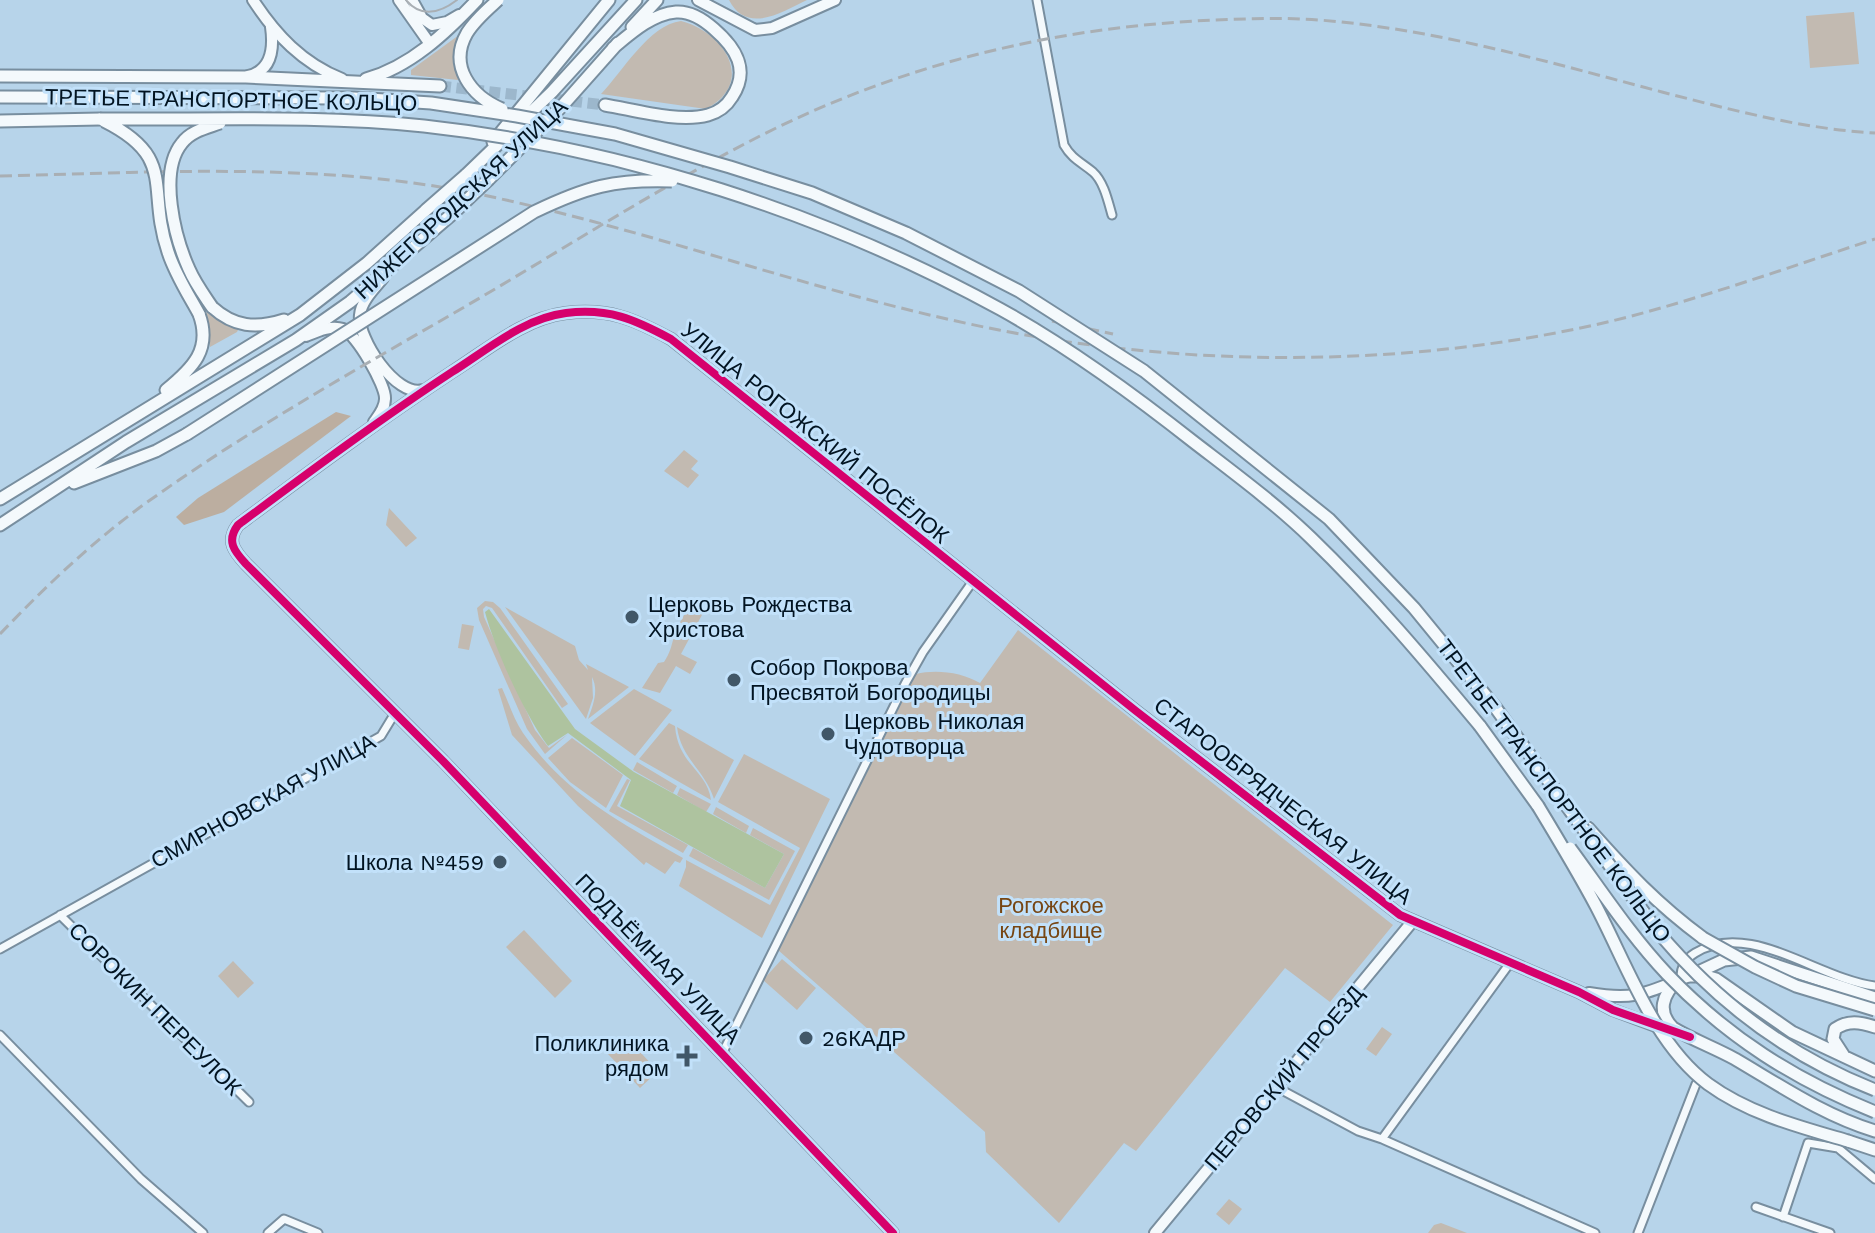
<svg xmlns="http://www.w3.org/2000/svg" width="1875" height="1233" font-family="'Work Sans',sans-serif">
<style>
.green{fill:#c2bab1}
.forest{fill:#bcaea0}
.water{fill:#aec39f}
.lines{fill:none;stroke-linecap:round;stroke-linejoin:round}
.primary-tunnel{stroke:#9cb7cc;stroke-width:11;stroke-dasharray:11 5.5;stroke-linecap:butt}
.street-casing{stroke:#788e9f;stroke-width:11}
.secondary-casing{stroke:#788e9f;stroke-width:14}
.primary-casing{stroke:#788e9f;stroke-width:15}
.street{stroke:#f4f9fc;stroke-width:7}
.secondary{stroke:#f4f9fc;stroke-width:10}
.primary{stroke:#f4f9fc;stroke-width:11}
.tram{stroke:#a9afb4;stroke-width:2}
.rail{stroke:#a9afb4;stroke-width:3;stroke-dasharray:12 6;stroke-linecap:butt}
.primary-bridge-casing{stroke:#788e9f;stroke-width:15;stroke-linecap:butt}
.primary-bridge{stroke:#f4f9fc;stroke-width:11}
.cycleway-casing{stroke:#c2e1fa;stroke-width:13}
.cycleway{stroke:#d6006c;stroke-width:8}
.poi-dot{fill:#415768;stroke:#c2e1fa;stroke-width:3}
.labels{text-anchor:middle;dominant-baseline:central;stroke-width:6;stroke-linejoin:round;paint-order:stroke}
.street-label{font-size:22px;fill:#021422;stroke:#c2e1fa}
.poi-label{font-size:22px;fill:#021422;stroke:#c2e1fa;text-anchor:start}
.park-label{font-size:22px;fill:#774613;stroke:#c2e1fa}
</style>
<rect width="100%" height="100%" fill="#b7d4ea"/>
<!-- green -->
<path class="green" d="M729 0H807C782 12 747 35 729 0Z
M1854 12 1859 64 1810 68 1806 16Z
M681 21C724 32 757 82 706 109L601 94C623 71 649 25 681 21Z
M459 35 465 37 457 54 458 80 411 75V70Z
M206 312 238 330 237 332 210 347Z
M684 450 698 461 691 469 699 475 688 488 664 471Z
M389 508 417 538 406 547 386 525Z
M485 601 493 602 500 608 568 704 562 708 492 608 486 606 483 609 484 617 535 730 549 748 568 734 545 754 527 729 479 620 477 608Z
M690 605 703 613 681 654 697 662 690 674 676 666 660 693 642 688 658 663 664 662C670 653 671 647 674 637 676 626 685 615 690 605Z
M505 607 575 646 579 660 588 670 586 664 629 687 588 719C593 705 599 691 592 677L593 698 586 719Z
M462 624 474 626 469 650 458 648Z
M1018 630 1393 925 1330 1002 1285 968 1136 1151 1124 1143 1059 1223 986 1152 985 1132 778 950 916 674C935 669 962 672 980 683Z
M502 688C509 703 514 720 523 733 566 795 620 822 683 858L680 863 675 861 665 874 646 862 644 865 578 806 512 735 498 689Z
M634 689 672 710 635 756 590 723Z
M669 723 675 726C678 765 707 770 711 800L639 759Z
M677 727 734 760 714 799C705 770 681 759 677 727Z
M572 738 623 775 606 808 570 782 548 758Z
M744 754 830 799 762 938 679 886 686 867V860L770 905 800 848 718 802Z
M637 762 677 786 673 793 633 770Z
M627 779 630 780 617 806 688 845 683 853 609 811Z
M680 788 711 804 706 812 677 795Z
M716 807 749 826 746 833 713 814Z
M753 828 795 851 769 900 689 856 693 848 765 888 784 854 750 835Z
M524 930 572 981 555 998 506 947Z
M782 959 816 988 797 1010 763 980Z
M233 961 254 983 238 998 218 976Z
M1382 1027 1392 1034 1376 1056 1366 1049Z
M625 1036 658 1071 640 1088 607 1053Z
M1229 1199 1242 1209 1229 1225 1216 1214Z
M1441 1223 1467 1233H1428L1434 1225Z"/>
<!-- forest -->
<path class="forest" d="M336 412 351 416 224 512 184 525 176 517 198 498Z"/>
<!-- water -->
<path class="water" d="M489 609 575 729 634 772 784 854 765 888 620 806 631 780 568 733 548 746C525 715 495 650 485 612Z"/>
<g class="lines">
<!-- primary-tunnel -->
<path class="primary-tunnel" d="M440 86 605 105"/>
<defs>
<path id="street" d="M1037 0 1064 145C1072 159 1081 162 1093 172 1104 182 1108 201 1112 215
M60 915 249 1102
M0 949 381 736 395 713
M1681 979C1680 969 1685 959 1695 953 1749 919 1818 979 1875 986
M0 1035 141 1179 203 1233
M723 1052 905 684 923 652 973 581
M1276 1087 1358 1131 1382 1139 1595 1233
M1382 1139 1510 963
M1756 1207 1830 1233
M1783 1217 1808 1143 1838 1148 1875 1179
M268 1233 284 1219 318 1233
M1638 1233 1696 1084"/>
<path id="secondary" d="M253 0C276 35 302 63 342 79
M399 0 430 44
M412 0 422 18 432 25 447 22 459 15
M698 0 755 30 772 28 835 0
M248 76C272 71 274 48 271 27
M383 278C375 288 361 301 360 315 357 338 396 398 423 390
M306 336C318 331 331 325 343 329 356 333 386 386 385 399 385 408 379 415 374 422
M1589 993C1636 1001 1646 993 1689 976
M893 1233 443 761 246 564C234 551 226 541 238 525 308 473 379 420 452 372 487 350 524 318 566 313 609 308 634 319 671 339L1136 711 1400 915 1579 992 1613 1010 1661 1028
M1155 1233 1412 922"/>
<path id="primary" d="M632 27 657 0
M0 76 246 77 440 86
M366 79C410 67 446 33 477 0
M605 105C635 110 679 123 708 115 719 112 726 107 732 97 750 70 736 48 714 29 704 20 691 11 676 12 652 14 631 33 613 48
M0 121 100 119
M493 142 609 0
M466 175 552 92 636 0
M489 179 563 105 618 43
M212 307C234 327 256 329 284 320
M166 390C193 368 212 349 199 314
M74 483 156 451 187 434
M0 499 300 315 367 263 426 210
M0 525 126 442 296 340 350 302 451 215
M1480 726 1538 806
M1588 828C1626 871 1657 904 1703 938
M1694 974 1724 960 1751 957 1875 998
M1689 976H1706L1716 979 1792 1032 1875 1071
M1678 980C1662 995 1657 1012 1673 1028 1693 1040 1715 1048 1735 1059 1781 1086 1823 1115 1875 1131
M1844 1056 1833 1039 1835 1029C1848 1020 1860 1022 1875 1027
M1848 1141 1875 1150"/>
</defs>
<!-- street casing -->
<use href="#street" class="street-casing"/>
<!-- secondary casing -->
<use href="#secondary" class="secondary-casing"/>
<!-- primary casing -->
<use href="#primary" class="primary-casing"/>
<!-- street -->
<use href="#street" class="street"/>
<!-- secondary -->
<use href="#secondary" class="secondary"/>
<!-- primary -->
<use href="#primary" class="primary"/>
<!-- tram -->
<path class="tram" d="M406 0C421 18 440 13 457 0"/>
<!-- rail -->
<path class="rail" d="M0 176C166 172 334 161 497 198 666 235 829 297 999 330 1064 343 1132 351 1199 355 1341 363 1489 352 1628 317 1711 295 1793 266 1875 239
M1052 321 1113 334
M0 634C45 587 93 541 146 503 244 433 350 373 454 313 556 254 654 190 758 137 896 67 1041 30 1195 21 1236 19 1278 17 1319 20 1436 29 1548 62 1662 92 1732 110 1803 129 1875 133"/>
<defs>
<path id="primary-bridge" d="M498 0C487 10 475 20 467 33 448 66 471 96 502 109
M0 97 354 98 431 103 517 116 615 134 730 167 812 193 906 233 1019 291 1144 371 1329 519 1414 608 1495 707 1658 932C1718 1003 1788 1056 1875 1090
M100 119C208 120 317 115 424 126 623 148 825 213 1000 309 1069 347 1133 394 1195 443 1234 473 1276 504 1311 538 1372 597 1426 661 1480 726
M104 121C178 158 146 188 168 252 175 274 188 294 199 314
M426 210 466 175
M451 215 489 179
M212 307C204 295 195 283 189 269 175 238 158 172 182 143 191 131 206 128 220 123
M187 434 534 212C586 187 614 179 672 181
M1538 806C1558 839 1578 872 1596 906 1627 965 1654 1044 1708 1084 1749 1114 1800 1127 1848 1141
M1570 848C1601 890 1631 936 1667 974 1727 1037 1795 1080 1875 1112
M1703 938 1755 967 1796 986 1875 1010"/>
</defs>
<!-- primary-bridge casing -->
<use href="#primary-bridge" class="primary-bridge-casing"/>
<!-- primary-bridge -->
<use href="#primary-bridge" class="primary-bridge"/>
<defs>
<path id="cycleway" d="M893 1233 443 761 246 564C234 551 226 541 238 525 308 473 379 420 452 372 487 350 524 318 566 313 609 308 634 319 671 339L1136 711 1400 915 1579 992 1613 1010 1690 1037"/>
</defs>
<!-- cycleway casing -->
<use href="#cycleway" class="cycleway-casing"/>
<!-- cycleway -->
<use href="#cycleway" class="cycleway"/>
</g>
<!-- markers -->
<g class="poi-dot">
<circle cx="632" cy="617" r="8"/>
<circle cx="734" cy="680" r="8"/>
<circle cx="828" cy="734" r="8"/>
<circle cx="500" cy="862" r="8"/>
<circle cx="806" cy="1038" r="8"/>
<path d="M683 1044h8v8h8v8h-8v8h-8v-8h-8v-8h8z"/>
</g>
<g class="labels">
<!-- street labels -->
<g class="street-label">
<text transform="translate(231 100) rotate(1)">ТРЕТЬЕ ТРАНСПОРТНОЕ КОЛЬЦО</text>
<text transform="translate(461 199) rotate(-43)">НИЖЕГОРОДСКАЯ УЛИЦА</text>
<text transform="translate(815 433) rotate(39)">УЛИЦА РОГОЖСКИЙ ПОСЁЛОК</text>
<text transform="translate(1554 791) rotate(53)">ТРЕТЬЕ ТРАНСПОРТНОЕ КОЛЬЦО</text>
<text transform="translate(263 801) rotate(-29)">СМИРНОВСКАЯ УЛИЦА</text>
<text transform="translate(1283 801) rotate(38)">СТАРООБРЯДЧЕСКАЯ УЛИЦА</text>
<text transform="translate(658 959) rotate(46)">ПОДЪЁМНАЯ УЛИЦА</text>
<text transform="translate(155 1009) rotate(45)">СОРОКИН ПЕРЕУЛОК</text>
<text transform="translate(1284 1078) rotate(-50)">ПЕРОВСКИЙ ПРОЕЗД</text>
</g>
<!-- poi labels -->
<g class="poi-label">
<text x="648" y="604">Церковь Рождества<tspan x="648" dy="25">Христова</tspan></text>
<text x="750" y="667">Собор Покрова<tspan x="750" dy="25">Пресвятой Богородицы</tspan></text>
<text x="844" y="721">Церковь Николая<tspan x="844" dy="25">Чудотворца</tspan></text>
<text x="484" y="862" text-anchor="end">Школа №459</text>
<text x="822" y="1038">26КАДР</text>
<text x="669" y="1043" text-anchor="end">Поликлиника<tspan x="669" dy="25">рядом</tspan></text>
</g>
<!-- park labels -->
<g class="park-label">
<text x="1051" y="905">Рогожское<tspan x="1051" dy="25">кладбище</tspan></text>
</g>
</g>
</svg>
